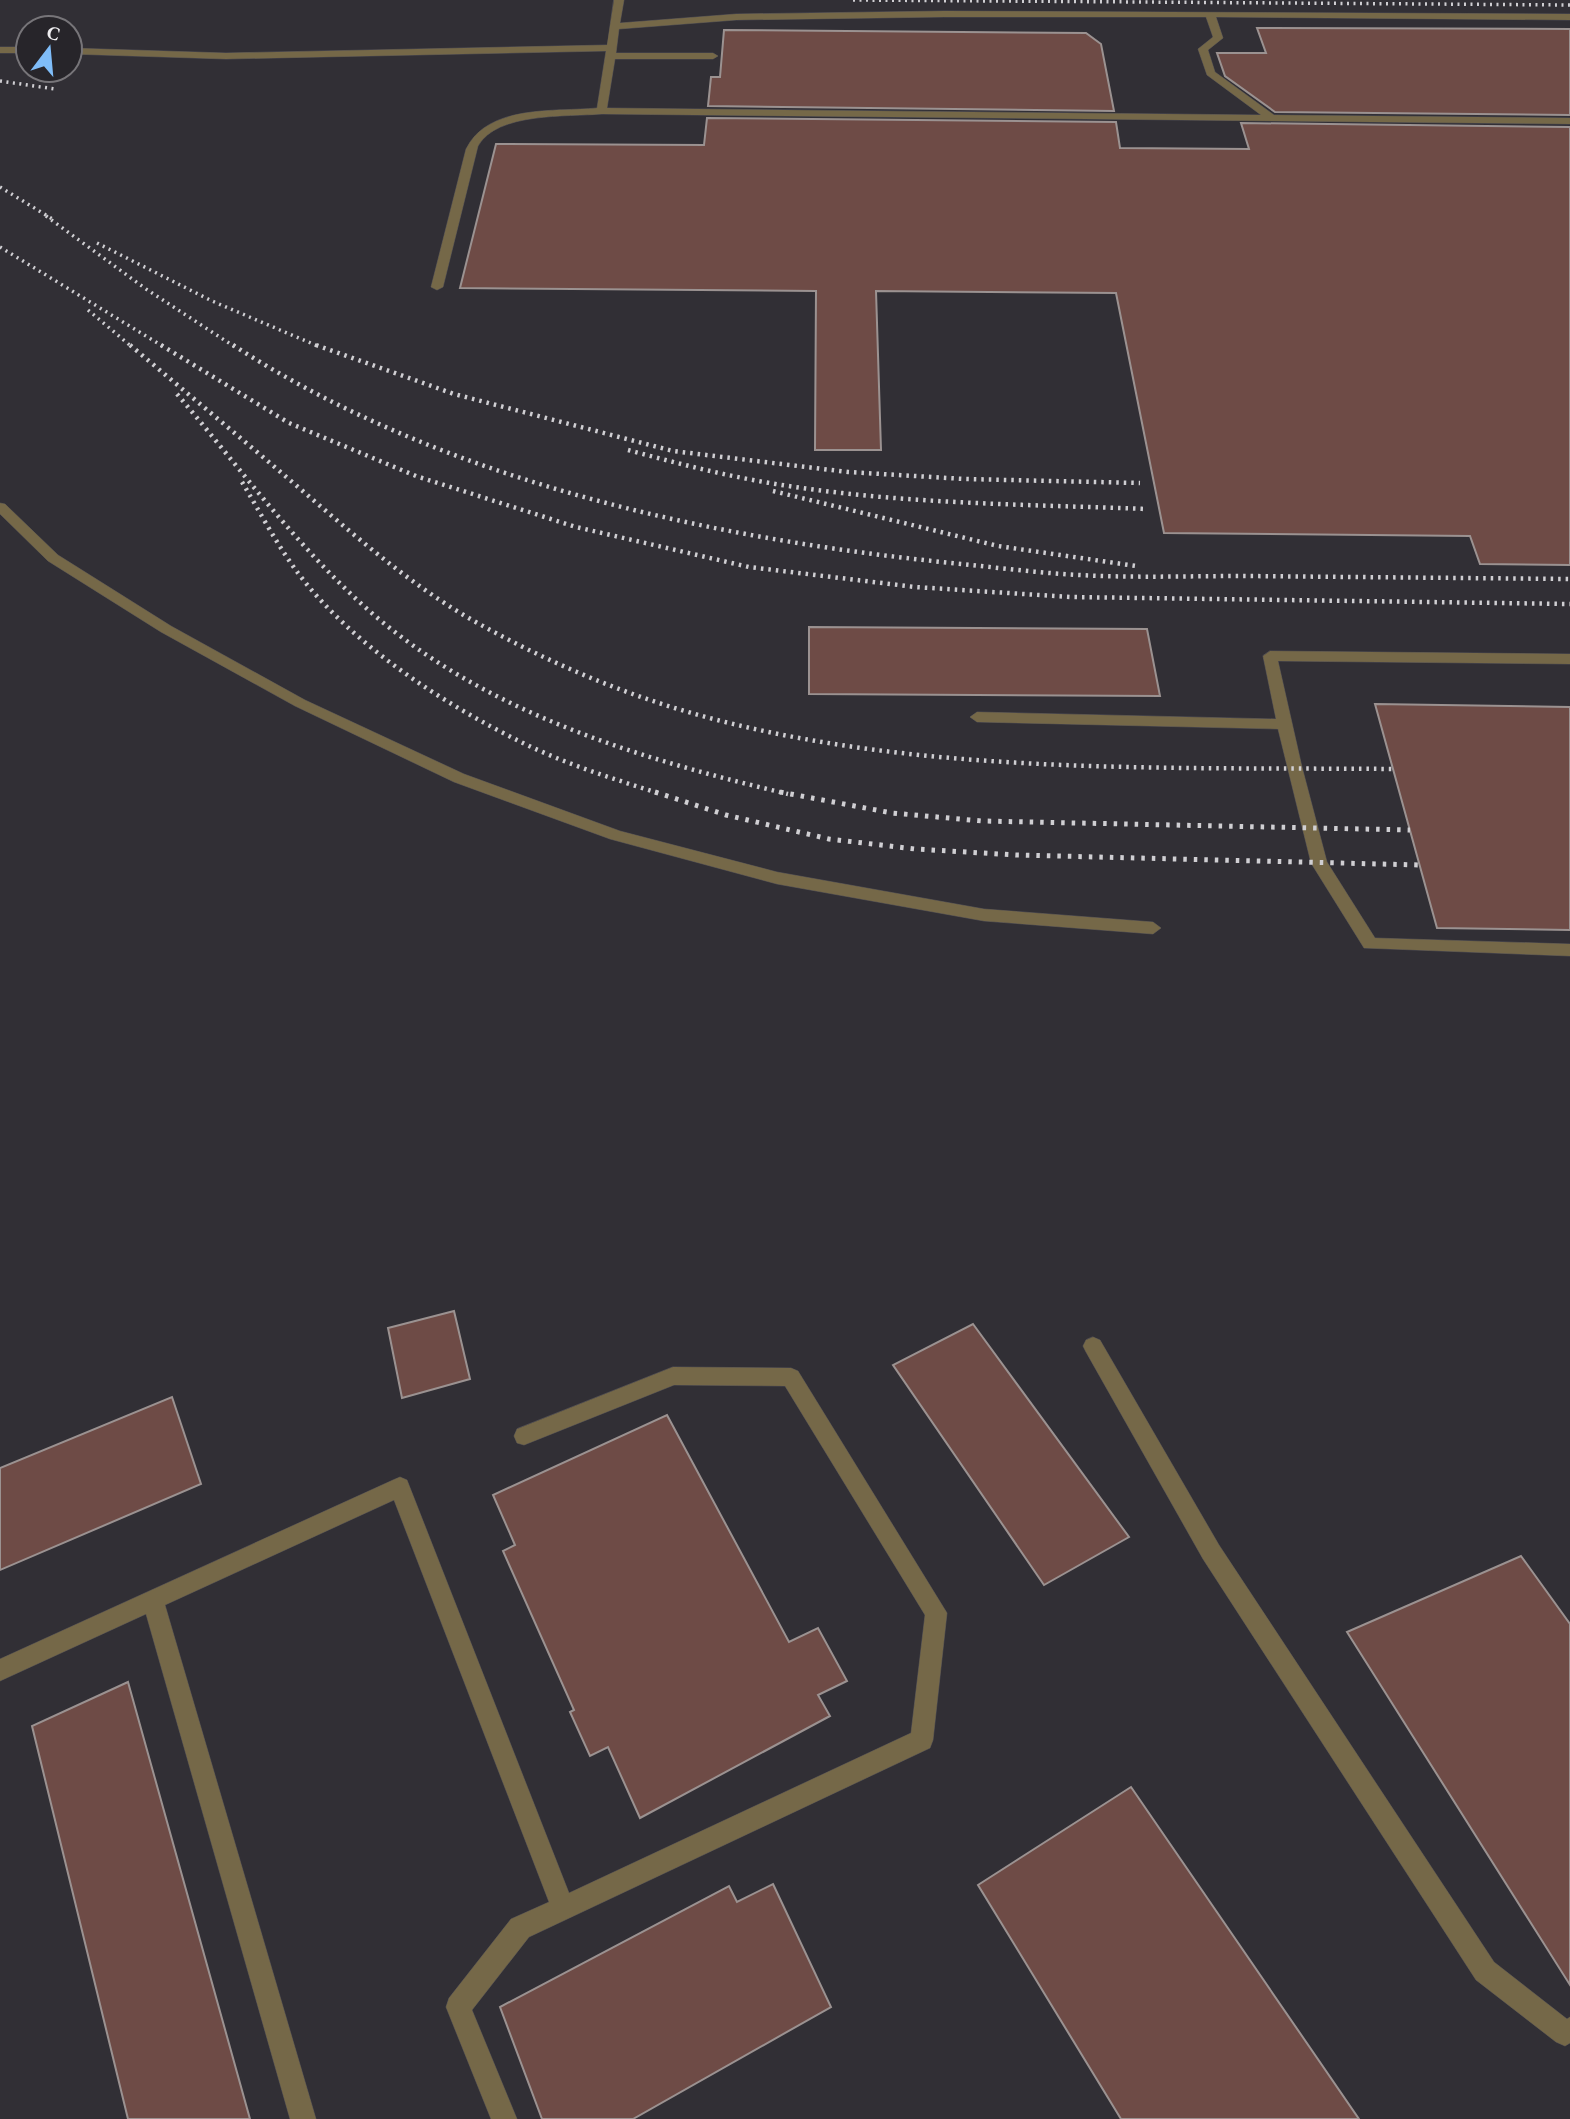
<svg xmlns="http://www.w3.org/2000/svg" width="1570" height="2119" font-family="Spectral,serif">
<style>
.building{fill:#6e4b46;stroke:#9b9291;stroke-width:2}
.lines{fill:none;stroke-linecap:round;stroke-linejoin:round}
.minor-casing{stroke:#4f4d53;stroke-width:1}
.minor{fill:#756848;fill-rule:evenodd}
.rail-far2{stroke:#d0cfd3;stroke-width:3.5;stroke-dasharray:2 4.5;stroke-linecap:butt}
.rail-far1{stroke:#d0cfd3;stroke-width:4.5;stroke-dasharray:2.5 5;stroke-linecap:butt}
.rail{stroke:#d0cfd3;stroke-width:5;stroke-dasharray:3.5 7;stroke-linecap:butt}
</style>
<rect width="100%" height="100%" fill="#312f35"/>
<!-- building -->
<path class="building" d="M1257 28 1570 29V115L1275 112 1225 76 1217 53H1266Z
M724 30 1086 33 1101 44 1114 111 708 106 711 77H720Z
M707 118 1116 122 1120 148 1249 149 1241 123 1570 127V565L1480 564 1470 536 1164 533 1116 293 876 291 881 450H815L816 291 460 288 496 144 704 145Z
M809 627 1147 629 1160 696 809 694Z
M1375 704 1570 707V930L1437 928Z
M454 1311 470 1379 402 1398 388 1328Z
M973 1324 1129 1537 1044 1585 893 1365Z
M172 1397 201 1484 0 1570V1468Z
M667 1415 789 1642 818 1628 847 1681 818 1695 830 1716 640 1818 608 1747 590 1756 570 1712 574 1710 503 1551 515 1545 493 1495Z
M1521 1556 1570 1624V1985L1347 1632Z
M128 1682 250 2119H128L32 1726Z
M1131 1787 1359 2119H1121L978 1885Z
M773 1884 831 2007 633 2119H542L500 2007 729 1886 737 1902Z"/>
<g class="lines">
<defs>
<path id="minor" d="M614 0H624L620 23 736 14 944 11 1570 14V20L1216 17 1223 38 1208 50 1215 72 1274 115 1570 118V124L602 114C567 117 497 112 478 146L443 287 437 290 431 287 466 149C488 104 555 112 597 108L606 51 226 59 70 54V48L226 53 607 45ZM944 17H1206L1213 37 1198 49 1207 75 1261 115 607 108 615 59H713L718 56 713 53H616L619 29 736 20Z
M0 47H28V53H0Z
M0 503 5 504 58 555 171 626 305 700 464 774 620 831 777 872 984 909 1153 922 1161 928 1153 934 984 921 777 884 610 839 454 782 295 706 161 632 48 561 0 514Z
M1270 651 1570 654V664L1278 661 1302 767 1327 862 1375 938 1570 944V956L1364 948 1311 863 1278 729 977 722 970 717 977 712 1276 719 1263 656Z
M1093 1337 1100 1340 1219 1545 1494 1962 1567 2019 1570 2017V2043L1565 2046 1556 2042 1476 1980 1203 1559 1086 1352 1083 1346 1086 1340Z
M673 1367 791 1368 798 1371 947 1613 933 1740 930 1748 529 1937 472 2010 517 2119H491L446 2007 449 1998 511 1919 549 1902 394 1500 165 1605 316 2119H290L146 1614 0 1681V1659L393 1480 400 1477 407 1480 569 1893 911 1733 925 1615 785 1386 674 1385 524 1445 517 1443 514 1436 517 1429Z"/>
</defs>
<!-- minor casing -->
<use href="#minor" class="minor-casing"/>
<!-- minor -->
<use href="#minor" class="minor"/>
<!-- rail-far2 -->
<path class="rail-far2" d="M853 0 1570 5
M0 81 55 89
M0 187 54 220
M46 216 146 289 235 347
M97 243 212 301 320 347
M0 247 164 347
M88 310 132 347"/>
<!-- rail-far1 -->
<path class="rail-far1" d="M130 345C188 394 247 443 305 493 361 541 418 591 483 626 550 663 621 693 695 714 915 776 1165 767 1393 769
M161 345 289 423 416 476 576 527 749 567 915 587 1070 597 1570 604
M233 345C444 482 714 540 962 564 1000 568 1040 573 1079 575 1134 578 1190 576 1245 576 1353 577 1462 578 1570 579
M316 345 454 394 673 451 848 472 965 479 1140 483
M177 394C241 469 299 550 374 615 491 715 641 759 788 794
M628 450C669 461 710 472 753 480 882 504 1015 504 1146 509
M242 482C260 512 277 545 298 573 351 644 442 703 521 742 565 764 614 779 661 794
M773 491 998 546 1136 566"/>
<!-- rail -->
<path class="rail" d="M655 792 726 815 829 839 915 849 1016 855 1420 865
M780 792 892 813 982 821 1410 830"/>
</g>
<!-- north arrow -->
<g transform="translate(49 49) rotate(16)"><circle r="33" fill="#27252a" stroke="#777579" stroke-width="2"/>
<path d="M0-5L12 26L0 18L-12 26Z" fill="#7fbdf9"/>
<text y="-10" font-size="19" font-weight="bold" text-anchor="middle" fill="#eeedf0">С</text>
</g>
</svg>
